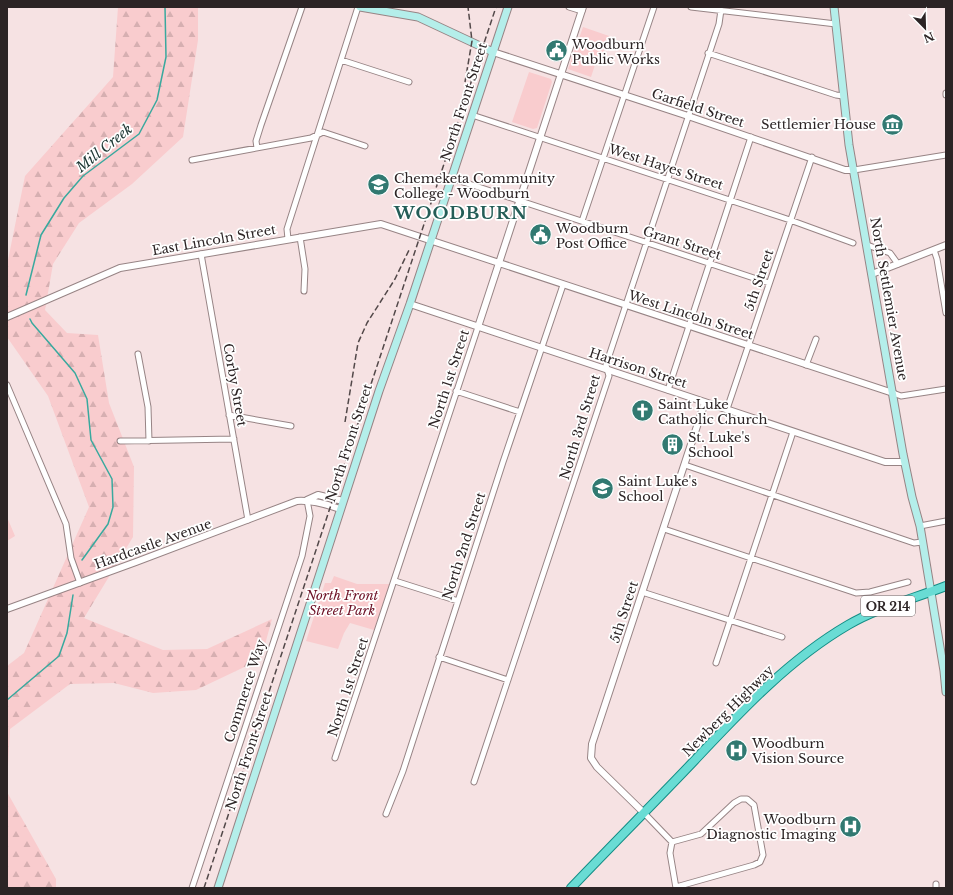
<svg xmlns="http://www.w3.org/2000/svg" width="953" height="895" font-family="'Libre Baskerville',serif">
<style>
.forest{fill:url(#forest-firs)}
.park{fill:#f9ccce}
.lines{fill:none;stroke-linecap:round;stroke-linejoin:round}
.stream{stroke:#39a99e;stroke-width:1.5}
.minor-casing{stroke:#978485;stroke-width:7}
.tertiary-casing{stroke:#978485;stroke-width:8}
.secondary-casing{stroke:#978485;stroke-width:9}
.primary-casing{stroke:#138d85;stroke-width:10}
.minor{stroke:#fff;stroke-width:5}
.tertiary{stroke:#fff;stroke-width:6}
.secondary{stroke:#b4eeea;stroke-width:7}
.primary{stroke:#69dcd4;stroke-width:8}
.rail{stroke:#524849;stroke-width:1.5;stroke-dasharray:6 3;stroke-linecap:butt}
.labels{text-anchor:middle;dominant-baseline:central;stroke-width:3.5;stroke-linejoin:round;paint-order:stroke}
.shield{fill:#fff;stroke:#6b6666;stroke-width:1}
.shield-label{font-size:12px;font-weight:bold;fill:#2c2425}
.poi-label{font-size:13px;fill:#2c2425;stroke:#fff;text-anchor:start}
.street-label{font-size:13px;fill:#2c2425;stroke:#fff}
.park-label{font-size:13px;font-style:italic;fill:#6d1126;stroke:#fff}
.water-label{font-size:14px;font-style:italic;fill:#203936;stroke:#fff}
.district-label{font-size:17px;font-weight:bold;letter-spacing:1px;fill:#245d57;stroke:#fff}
</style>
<defs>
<pattern id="forest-firs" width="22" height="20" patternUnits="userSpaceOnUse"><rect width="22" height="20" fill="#f9ccce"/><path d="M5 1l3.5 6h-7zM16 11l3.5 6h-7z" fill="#d6afb1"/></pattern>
</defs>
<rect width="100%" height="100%" fill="#f6e2e3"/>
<!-- forest -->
<path class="forest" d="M118 7H198V40L183 137 132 184 79 223 53 264 45 310 67 333 98 335 109 403 134 467 133 537 84 618 163 650 207 649 272 619 261 659 196 690 153 693 114 683 70 684 10 729 7 785V666L24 653 89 507 48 396 7 337V265L25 176 113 77Z
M7 792 56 879V888H7Z"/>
<!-- park -->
<path class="park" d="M583 27 609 36 603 53 598 56 591 77 568 69Z
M529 72 551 79 552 82 537 128 533 129 512 122Z
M7 517 15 536 7 541Z
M334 576 357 584H390L374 630 350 623 344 633 338 649 306 641 325 583H331Z"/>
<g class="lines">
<!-- stream -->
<path class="stream" d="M26 295 41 235 64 198 83 176 139 134 157 100 166 57 165 7
M30 319 32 323 75 373 87 399 91 440 112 479 113 507 108 524 82 560
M7 700 59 656 67 633 73 595"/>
<defs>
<path id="minor" d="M569 7 582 11
M691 7 836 24
M708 53 836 95 843 96
M341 60 409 82
M946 93V95
M472 115 790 220 853 243
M257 148 256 141 261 125 302 7
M192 160 311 138 323 132 365 146
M854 170 946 155
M451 178 769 283
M582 221 654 7
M300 237 305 269 304 291
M288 239 287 229 358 7
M867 245 890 253 898 264
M934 250 937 259 946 313
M201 254 248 520
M138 354 148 407 149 441
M806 365 816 339
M7 385 66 524 71 558 80 583
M668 390 751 137
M456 391 520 412
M893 393 901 396 946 389
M727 409 812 157
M229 415 291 426
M120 441 234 439
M685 465 914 543 922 542
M920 526 946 521
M664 529 856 593 870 592 908 582
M395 581 458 601
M642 592 782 637
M439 657 508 680
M716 663 793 432
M335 758 478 327
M474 782 609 376 606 365 719 24 721 10
M644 813 672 842 670 853 676 888
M386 814 403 771 503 462 563 285
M672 842 701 834 734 803 741 799H747L754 805 763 855 760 862 754 865 676 887
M936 884V888
M192 888 302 556 310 516 307 500"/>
<path id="tertiary" d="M493 52 688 116 845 170H854
M872 274 946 245
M410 304 885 462H905
M7 317 120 268 381 224 893 393
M478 327 583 7
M307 500 318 495 343 501
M7 609 136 562 297 501C312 500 326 504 340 509
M644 813 597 767 591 758 592 744 705 402"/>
<path id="secondary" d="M360 7 418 17 493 52
M834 7 849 145 903 454 912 497 920 526 944 671 946 692
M218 888 379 391 410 304 508 7"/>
<path id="primary" d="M571 888C611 846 652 805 693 762 740 712 788 660 848 625 879 607 913 599 946 586"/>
</defs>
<!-- minor casing -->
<use href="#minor" class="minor-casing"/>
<!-- tertiary casing -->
<use href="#tertiary" class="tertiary-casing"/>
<!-- secondary casing -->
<use href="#secondary" class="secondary-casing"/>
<!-- primary casing -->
<use href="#primary" class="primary-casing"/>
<!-- minor -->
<use href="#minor" class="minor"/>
<!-- tertiary -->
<use href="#tertiary" class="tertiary"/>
<!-- secondary -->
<use href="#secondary" class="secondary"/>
<!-- primary -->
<use href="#primary" class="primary"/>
<!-- rail -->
<path class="rail" d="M465 82 472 41 468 7
M345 422 358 343 367 323 395 279 410 248
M204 888 496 7"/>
</g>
<!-- icons -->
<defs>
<symbol id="civic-disc" viewBox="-11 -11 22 22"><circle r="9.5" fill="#317971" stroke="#fff"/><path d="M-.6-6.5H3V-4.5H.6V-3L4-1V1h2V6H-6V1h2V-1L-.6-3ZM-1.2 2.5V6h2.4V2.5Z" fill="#fff"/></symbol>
<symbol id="museum-disc" viewBox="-11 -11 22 22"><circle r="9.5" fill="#317971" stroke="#fff"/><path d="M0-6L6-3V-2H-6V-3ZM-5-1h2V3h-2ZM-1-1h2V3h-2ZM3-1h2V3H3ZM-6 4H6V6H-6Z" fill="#fff"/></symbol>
<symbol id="university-disc" viewBox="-11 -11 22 22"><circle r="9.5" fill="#317971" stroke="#fff"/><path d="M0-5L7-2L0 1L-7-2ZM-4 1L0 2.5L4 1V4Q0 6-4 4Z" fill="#fff"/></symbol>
<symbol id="church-disc" viewBox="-11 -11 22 22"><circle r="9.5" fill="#317971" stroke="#fff"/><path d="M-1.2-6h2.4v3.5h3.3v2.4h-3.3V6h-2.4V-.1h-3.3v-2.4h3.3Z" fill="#fff"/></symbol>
<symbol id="building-disc" viewBox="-11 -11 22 22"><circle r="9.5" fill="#317971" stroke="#fff"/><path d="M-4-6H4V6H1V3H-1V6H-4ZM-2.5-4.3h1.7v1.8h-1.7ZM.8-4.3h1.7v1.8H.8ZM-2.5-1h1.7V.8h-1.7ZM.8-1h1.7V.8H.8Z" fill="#fff"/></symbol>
<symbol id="school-disc" viewBox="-11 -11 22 22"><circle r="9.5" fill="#317971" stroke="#fff"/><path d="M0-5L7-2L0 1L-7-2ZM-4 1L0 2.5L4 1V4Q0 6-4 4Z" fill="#fff"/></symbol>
<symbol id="hospital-disc" viewBox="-11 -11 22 22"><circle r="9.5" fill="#317971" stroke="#fff"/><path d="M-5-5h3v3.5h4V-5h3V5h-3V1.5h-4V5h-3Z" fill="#fff"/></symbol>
</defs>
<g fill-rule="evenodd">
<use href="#civic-disc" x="544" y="38" width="25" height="25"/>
<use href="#museum-disc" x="880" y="112" width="25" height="25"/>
<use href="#university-disc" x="366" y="172" width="25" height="25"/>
<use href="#civic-disc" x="528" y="222" width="25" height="25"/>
<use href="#church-disc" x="630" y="398" width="25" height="25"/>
<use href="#building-disc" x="660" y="432" width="25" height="25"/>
<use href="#school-disc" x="590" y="476" width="25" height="25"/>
<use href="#hospital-disc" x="724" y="738" width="25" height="25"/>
<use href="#hospital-disc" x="838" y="814" width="25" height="25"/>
</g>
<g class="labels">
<!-- shield labels -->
<rect class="shield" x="861" y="596" width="54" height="20" rx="3"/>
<g class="shield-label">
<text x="888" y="606">OR 214</text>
</g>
<!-- poi labels -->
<g class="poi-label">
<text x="572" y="44">Woodburn<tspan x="572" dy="15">Public Works</tspan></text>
<text x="876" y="124" text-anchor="end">Settlemier House</text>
<text x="394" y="178">Chemeketa Community<tspan x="394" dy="15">College - Woodburn</tspan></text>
<text x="556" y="228">Woodburn<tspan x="556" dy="15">Post Office</tspan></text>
<text x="658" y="404">Saint Luke<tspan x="658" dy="15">Catholic Church</tspan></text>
<text x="688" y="437">St. Luke's<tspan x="688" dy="15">School</tspan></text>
<text x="618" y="481">Saint Luke's<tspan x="618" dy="15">School</tspan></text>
<text x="752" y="743">Woodburn<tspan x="752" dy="15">Vision Source</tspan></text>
<text x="836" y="819" text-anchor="end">Woodburn<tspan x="836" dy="15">Diagnostic Imaging</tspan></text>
</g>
<!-- street labels -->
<g class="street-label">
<text transform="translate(464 102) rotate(-72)">North Front Street</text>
<text transform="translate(698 108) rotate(18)">Garfield Street</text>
<text transform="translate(666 167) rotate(18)">West Hayes Street</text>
<text transform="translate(214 240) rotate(-10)">East Lincoln Street</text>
<text transform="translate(682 243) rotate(18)">Grant Street</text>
<text transform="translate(759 280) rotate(-71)">5th Street</text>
<text transform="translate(889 299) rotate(80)">North Settlemier Avenue</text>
<text transform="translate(691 315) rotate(18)">West Lincoln Street</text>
<text transform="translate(638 368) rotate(18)">Harrison Street</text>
<text transform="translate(449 379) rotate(-72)">North 1st Street</text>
<text transform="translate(235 385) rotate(80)">Corby Street</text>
<text transform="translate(580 427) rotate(-73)">North 3rd Street</text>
<text transform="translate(349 443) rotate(-72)">North Front Street</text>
<text transform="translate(153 544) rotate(-20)">Hardcastle Avenue</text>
<text transform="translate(464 546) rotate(-72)">North 2nd Street</text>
<text transform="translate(624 612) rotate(-72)">5th Street</text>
<text transform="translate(348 687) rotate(-72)">North 1st Street</text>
<text transform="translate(245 691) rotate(-72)">Commerce Way</text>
<text transform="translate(728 711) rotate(-45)">Newberg Highway</text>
<text transform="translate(249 751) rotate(-72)">North Front Street</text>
</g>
<!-- park labels -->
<g class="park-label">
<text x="342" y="595">North Front<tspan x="342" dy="15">Street Park</tspan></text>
</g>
<!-- water labels -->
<g class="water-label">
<text transform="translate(104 148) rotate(-39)">Mill Creek</text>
</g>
<!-- district labels -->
<g class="district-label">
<text x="461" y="213">WOODBURN</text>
</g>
</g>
<!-- border -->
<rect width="953" height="895" fill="none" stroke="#2c2425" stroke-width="16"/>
<!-- north arrow -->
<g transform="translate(925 28) rotate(157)" stroke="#ffffff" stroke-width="3" paint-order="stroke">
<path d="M0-3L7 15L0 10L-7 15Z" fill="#2c2425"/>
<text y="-6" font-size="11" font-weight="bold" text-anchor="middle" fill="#2c2425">N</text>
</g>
</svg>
